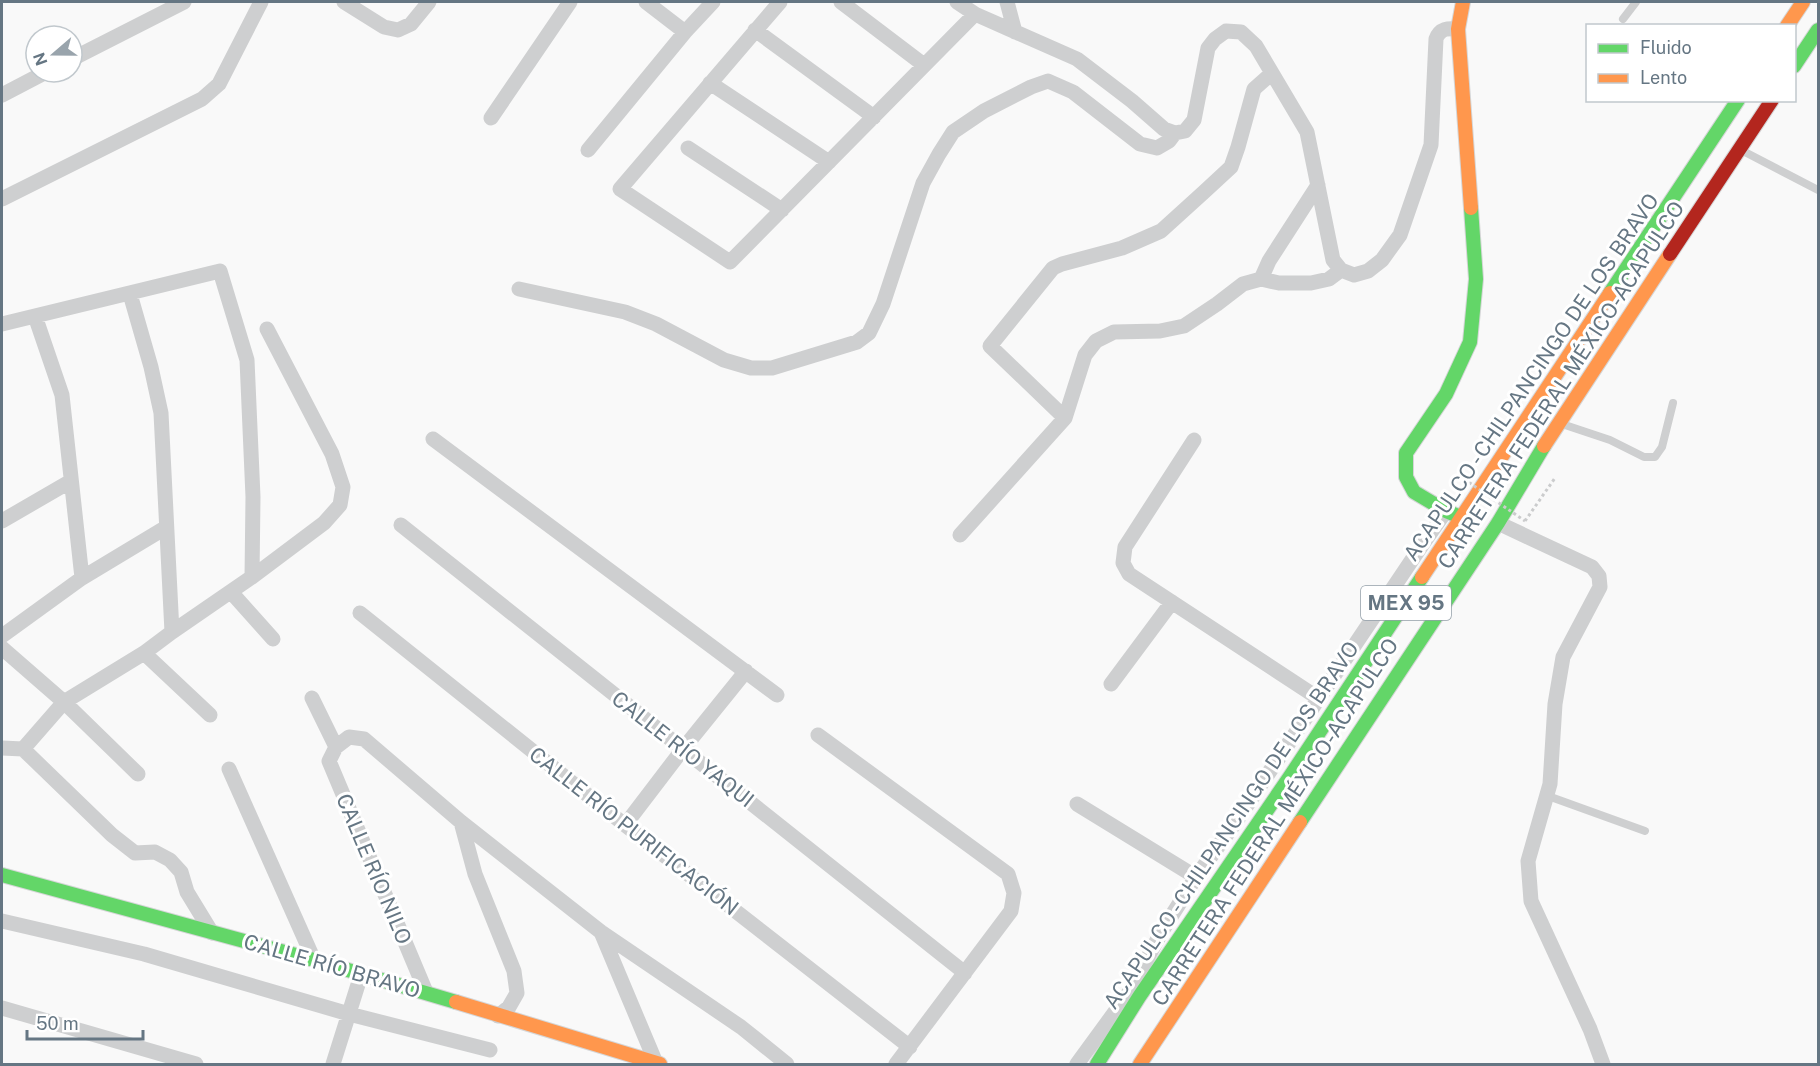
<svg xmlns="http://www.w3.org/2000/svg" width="1820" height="1066" font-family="'Public Sans',sans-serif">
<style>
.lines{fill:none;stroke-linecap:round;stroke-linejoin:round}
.fast-casing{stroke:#d5d6d7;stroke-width:16}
.slow-casing{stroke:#d5d6d7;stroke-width:16}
.jam-casing{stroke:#d5d6d7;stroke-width:16}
.path{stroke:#cbcccd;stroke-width:3;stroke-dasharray:3 3;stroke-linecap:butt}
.lane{stroke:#cecfd0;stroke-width:8}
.street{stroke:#cecfd0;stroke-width:15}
.fast{stroke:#63d668;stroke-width:14}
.slow{stroke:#ff974d;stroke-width:14}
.jam{stroke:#b3261e;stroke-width:14}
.path-bridge{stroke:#cbcccd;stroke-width:3;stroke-dasharray:3 3;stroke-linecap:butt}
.labels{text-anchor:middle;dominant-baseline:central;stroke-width:6;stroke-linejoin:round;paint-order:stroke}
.shield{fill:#fff;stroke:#939fa8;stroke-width:1.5}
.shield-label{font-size:20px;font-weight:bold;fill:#657683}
.street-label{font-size:21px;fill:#657683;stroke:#fff}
</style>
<rect width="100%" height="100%" fill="#f9f9f9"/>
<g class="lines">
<defs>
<path id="fast" d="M1794 66 1818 30
M1610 293 1738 100
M1463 518 1446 511 1414 492 1406 477V453L1446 394 1470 342 1476 279 1471 208
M1300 822 1498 523 1544 446
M2 875 314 960 456 1002
M1097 1064 1139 997 1289 778 1422 577"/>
<path id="slow" d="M1463 2 1458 29 1471 208
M1787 26 1803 2
M1544 446 1670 254
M1422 577 1610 293
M456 1002 660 1064
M1140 1064 1300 822"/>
<path id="jam" d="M1670 254 1772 100"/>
</defs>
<!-- fast casing -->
<use href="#fast" class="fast-casing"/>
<!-- slow casing -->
<use href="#slow" class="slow-casing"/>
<!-- jam casing -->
<use href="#jam" class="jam-casing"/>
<!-- path -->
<path class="path" d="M1525 521 1555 478"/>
<!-- lane -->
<path class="lane" d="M1623 19 1636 2
M1741 150 1818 190
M1562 424 1610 440 1644 457H1655L1662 447 1673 403
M1548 796 1645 831"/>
<!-- street -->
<path class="street" d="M344 2 384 27 398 30 411 24 429 2
M646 2 685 32
M780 2 620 189 730 262 975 14
M841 2 924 65
M957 2 975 14 1077 59 1132 101 1164 129 1175 133 1185 131 1194 120 1208 48 1215 39 1226 31 1241 32 1256 46 1307 132 1333 260 1341 270 1354 275 1368 271 1382 260 1400 235 1431 145 1436 39C1440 28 1448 28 1458 29
M1007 2 1015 32
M755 30 874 117
M72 59 184 2
M710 83 829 162
M2 95 46 72
M491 118 570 2
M688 148 782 210
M588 150 685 32 713 2
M2 199 202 99 219 84 261 2
M1261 279 1269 261 1318 185
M519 289 625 312 656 324 724 360 751 368H772L857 342 869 333 883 304 923 183 939 154 953 132 984 111 1031 87 1048 81 1073 92 1140 144 1157 148 1169 141 1175 133
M130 294 151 367 161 413 172 632
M35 316 62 395 82 578
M2 324 220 271 247 360 253 497 252 577
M1065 418 990 346 1053 268 1062 264 1122 248 1161 231 1204 192 1231 167 1238 147 1254 89 1272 73
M433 439 777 695
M1194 440 1125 547 1123 563 1129 574 1318 698
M2 521 71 481
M1498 523 1592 567 1599 576 1600 587 1563 657 1555 704 1550 784 1528 861 1531 901 1590 1029 1603 1064
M401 525 965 973
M960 535 1065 418 1085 355 1096 341 1114 332 1160 331 1184 326 1217 304 1243 284 1261 279 1279 283H1311L1329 279 1341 270
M231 592 273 639
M360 613 625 825 910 1047
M2 636 82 578 165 528
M2 648 64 702 138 774
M144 653 210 715
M1111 684 1172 602
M312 698 336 747
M818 735 1008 874 1014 893 1011 911 896 1064
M2 748 23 749 112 835 135 853 155 852 170 860 181 872 187 892 212 933
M23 749 64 702 144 653 172 632 252 577 324 523 340 505 343 487 332 454 267 329
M229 769 314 960
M1077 804 1196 877
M461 822 475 874 514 971 517 993 509 1007 498 1016
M625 825 683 749 746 671
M2 921 144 954 349 1014 490 1050
M601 932 656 1063
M426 992 329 761 336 747 349 737 364 739 461 822 601 932 741 1027 787 1064
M2 1008 196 1064
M333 1064 361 975
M1077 1064 1128 994 1162 931 1196 877 1235 823 1422 545 1446 511"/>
<!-- fast -->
<use href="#fast" class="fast"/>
<!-- slow -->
<use href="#slow" class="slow"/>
<!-- jam -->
<use href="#jam" class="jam"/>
<!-- path-bridge -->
<path class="path-bridge" d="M1464 479 1525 521"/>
</g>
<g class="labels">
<!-- shield labels -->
<rect class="shield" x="1361" y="586" width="90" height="34" rx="4.5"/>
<g class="shield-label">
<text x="1406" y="603">MEX 95</text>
</g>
<!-- street labels -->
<g class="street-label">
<text transform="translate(1531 377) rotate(-56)">ACAPULCO - CHILPANCINGO DE LOS BRAVO</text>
<text transform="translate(1561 385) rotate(-57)">CARRETERA FEDERAL MÉXICO-ACAPULCO</text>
<text transform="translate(683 749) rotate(38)">CALLE RÍO YAQUI</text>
<text transform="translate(1275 822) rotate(-57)">CARRETERA FEDERAL MÉXICO-ACAPULCO</text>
<text transform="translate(1231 825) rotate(-56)">ACAPULCO - CHILPANCINGO DE LOS BRAVO</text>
<text transform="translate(634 831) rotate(38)">CALLE RÍO PURIFICACIÓN</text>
<text transform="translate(374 869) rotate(67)">CALLE RÍO NILO</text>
<text transform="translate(332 966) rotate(16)">CALLE RÍO BRAVO</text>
</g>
</g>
<!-- border -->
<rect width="1820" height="1066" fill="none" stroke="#657683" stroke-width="6"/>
<!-- legend -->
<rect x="1586" y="24" width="210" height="78" fill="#ffffff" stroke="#c1c8cd" stroke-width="1.5"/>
<rect x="1598" y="44" width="30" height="9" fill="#63d668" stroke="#c1c8cd" stroke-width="1.5"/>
<text x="1640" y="54" font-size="18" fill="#657683">Fluido</text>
<rect x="1598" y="74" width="30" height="9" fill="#ff974d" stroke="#c1c8cd" stroke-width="1.5"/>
<text x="1640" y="84" font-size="18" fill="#657683">Lento</text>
<!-- north arrow -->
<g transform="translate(54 54) rotate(250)"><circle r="28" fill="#ffffff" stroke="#c1c8cd" stroke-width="1.5"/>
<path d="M0-4.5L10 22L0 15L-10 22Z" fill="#99a4ac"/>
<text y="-9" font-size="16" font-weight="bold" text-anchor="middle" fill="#657683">N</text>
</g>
<!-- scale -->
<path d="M27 1030v9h116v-9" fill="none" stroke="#657683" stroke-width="3"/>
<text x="36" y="1030" font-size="18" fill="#657683" stroke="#ffffff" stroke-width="4.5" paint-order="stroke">50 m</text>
</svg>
